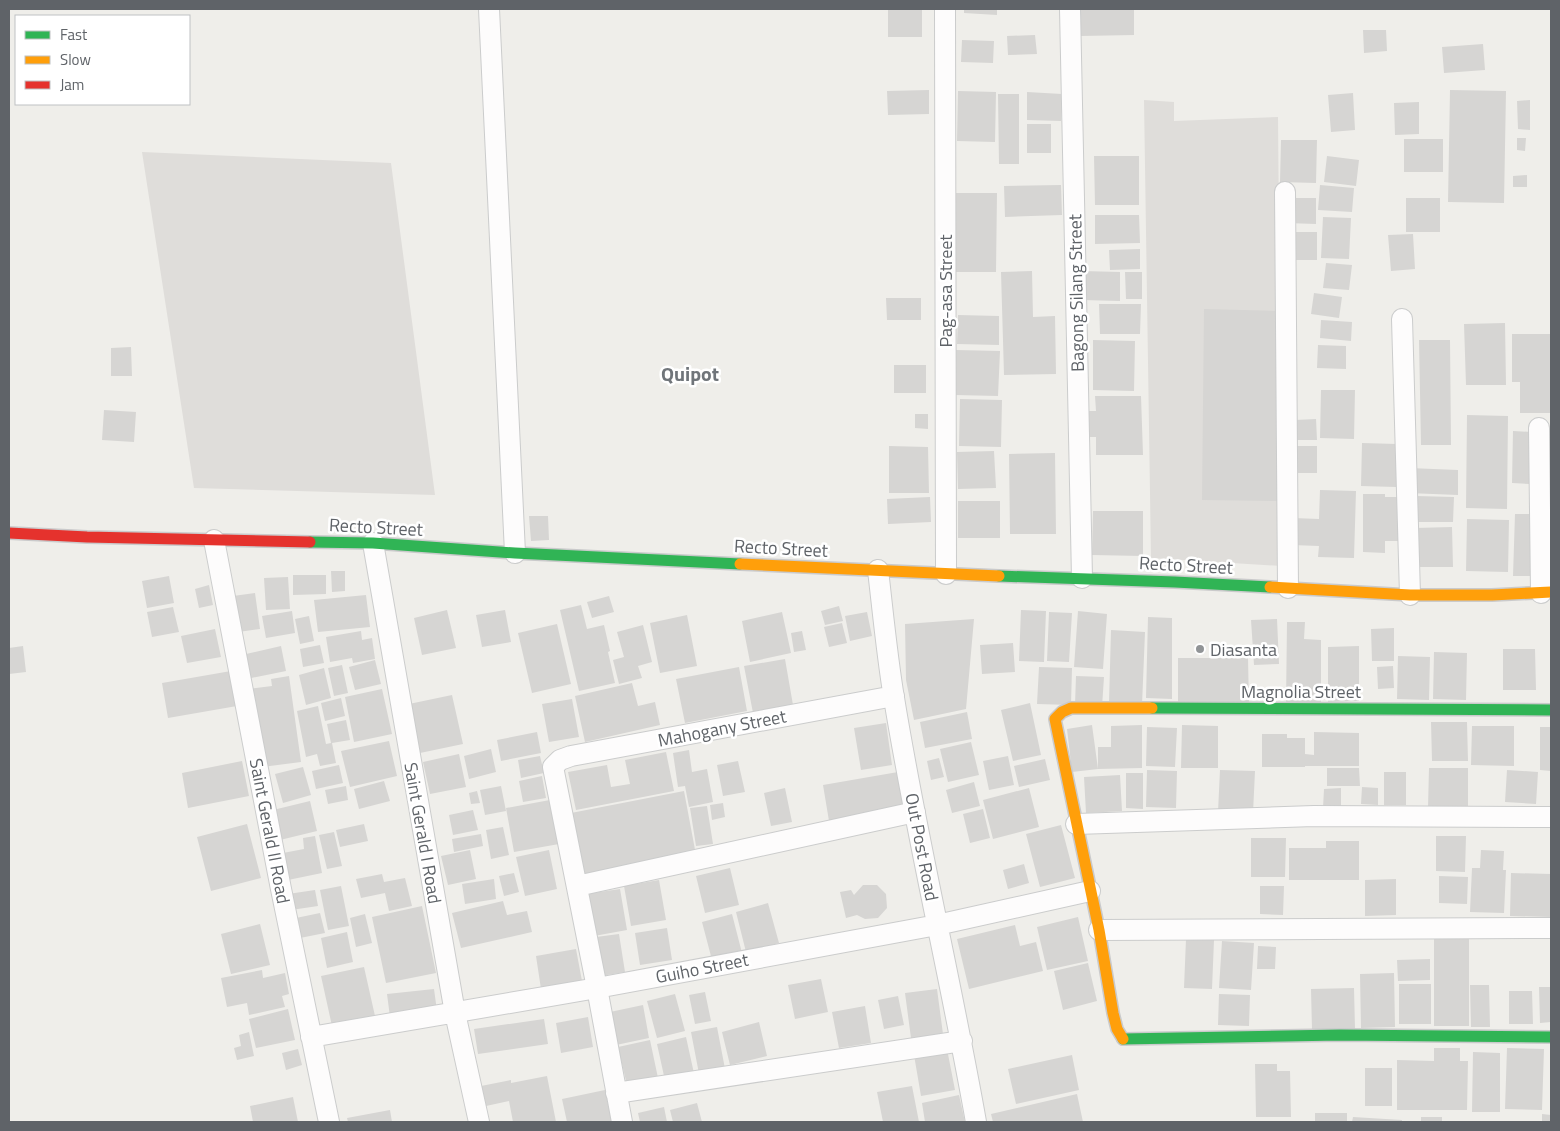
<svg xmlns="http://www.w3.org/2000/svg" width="1560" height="1131" font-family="'Titillium Web',sans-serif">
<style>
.industrial{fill:#dfddda}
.building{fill:#d6d5d3}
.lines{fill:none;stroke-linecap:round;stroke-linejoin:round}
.street-casing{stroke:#cbcccc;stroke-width:22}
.fast-casing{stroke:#cacacb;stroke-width:14}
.slow-casing{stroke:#cacacb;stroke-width:14}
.jam-casing{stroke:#cacacb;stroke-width:14}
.street{stroke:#fdfcfc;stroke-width:20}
.fast{stroke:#30b455;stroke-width:11}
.slow{stroke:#ff9f0a;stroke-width:11}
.jam{stroke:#e5322d;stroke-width:11}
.poi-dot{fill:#919496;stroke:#fff;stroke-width:2}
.labels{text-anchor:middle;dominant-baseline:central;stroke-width:5;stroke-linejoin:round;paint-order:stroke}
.street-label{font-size:18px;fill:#5f6368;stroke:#fff}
.poi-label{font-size:18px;fill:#5f6368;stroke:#fff;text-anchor:start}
.quarter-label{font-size:20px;font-weight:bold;fill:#70757a;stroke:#fff}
</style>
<rect width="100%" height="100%" fill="#efeeea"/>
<!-- industrial -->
<path class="industrial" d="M1144 100 1174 102V121L1278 117 1282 566 1151 558Z
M142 152 391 163 435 495 194 488Z"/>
<!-- building -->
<path class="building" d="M888 9H922V37H888Z
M964 9H997V15L964 13Z
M1079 9H1134V35L1080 36Z
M1363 30H1386L1387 51 1364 53Z
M1035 35 1037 54 1008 55 1007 36Z
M962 40 994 41 993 63 961 62Z
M1483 44 1485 70 1444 73 1442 47Z
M929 90V114L888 115 887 91Z
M1450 90 1506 91 1504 203 1448 202Z
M958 91 996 92 995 142 957 141Z
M1027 92 1062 94 1061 121 1027 120Z
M1353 93 1355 130 1331 132 1328 95Z
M998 94H1019V164H999Z
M1530 100V130L1518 129 1517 101Z
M1419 102V134L1395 135 1394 103Z
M1027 124H1051V153H1027Z
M1517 138H1526L1525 151 1517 150Z
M1404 139H1443V172H1404Z
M1281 140H1317L1316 183 1280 182Z
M1094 156H1139V205H1095Z
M1327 156 1359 160 1356 186 1324 182Z
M1527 175V187H1513V176Z
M1061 185 1062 215 1005 217 1004 186Z
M1320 185 1354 188 1352 212 1318 210Z
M955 193H997L996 272H955Z
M1287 198H1316V224L1286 223Z
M1406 198H1440V232H1406Z
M1095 215H1139L1140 243 1095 244Z
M1323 217 1351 218 1349 259 1321 258Z
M1290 232H1317V260H1290Z
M1413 234 1415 269 1391 271 1388 235Z
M1140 249V269L1110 270 1109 250Z
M1326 263 1352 265 1349 290 1323 288Z
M1032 271 1033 317 1055 316 1056 374 1004 375 1001 272Z
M1082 271 1120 272V301L1082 300Z
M1125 272H1142V299H1126Z
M1314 293 1342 297 1339 318 1311 314Z
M886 298H921V320H887Z
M1099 304H1141L1140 334H1100Z
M1204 309 1281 311 1279 501 1202 500Z
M958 315 999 316V345L957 344Z
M1321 320 1352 322 1351 341 1320 338Z
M1505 323 1506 385H1466L1464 324Z
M1512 334H1551V413H1520V382H1512Z
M1093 340 1135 341 1134 391 1093 390Z
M1419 340H1450L1451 445H1421Z
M1318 345 1346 346V369L1317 368Z
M131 347 132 376H111V348Z
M956 350 1000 351 998 396 955 395Z
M894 365H926V393H894Z
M1321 390H1355L1354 439 1320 438Z
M1095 396H1141L1143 455H1096V437H1086L1085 411H1096Z
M960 399 1002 400 1001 447 959 446Z
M104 410 136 412 134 442 102 440Z
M915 414H928V429L915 428Z
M1467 415 1508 416 1507 509 1466 508Z
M1316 419 1317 440H1296L1295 420Z
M1513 431 1532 432 1530 484 1512 483Z
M1549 432H1551V451H1549Z
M1362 443 1397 444 1396 487 1361 486Z
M889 446 928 447 929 493H889Z
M1293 446H1317V473H1293Z
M994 451 996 488 958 489 957 452Z
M1055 453 1056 534H1010L1009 454Z
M1549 457H1551V494H1547Z
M1409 468 1458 470V495L1408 493Z
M1320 490 1356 491 1354 558 1318 557 1319 546 1292 545 1293 518 1319 519Z
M1363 494H1385V497H1402V541H1385V553L1363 552Z
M1416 496 1454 497 1453 522H1416Z
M930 497 931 522 888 524 887 499Z
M958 501H1000V538H958Z
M1093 511H1143V556L1092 555Z
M1515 514H1534L1532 576H1513Z
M529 516H548L549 540 531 541Z
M1467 519 1509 520 1508 572 1466 571Z
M1452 527 1453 567H1415V528Z
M331 571H345V591L332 592Z
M293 575H326V594L293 595Z
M169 576 174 603 147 608 142 581Z
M288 577 290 609 266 610 264 578Z
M209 585 213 605 199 608 195 589Z
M255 593 260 629 238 632 233 596Z
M366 595 370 627 318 632 314 600Z
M609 596 614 612 592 618 587 602Z
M581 605 587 629 604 625 610 651 608 652 615 683 579 691 560 610Z
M839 606 843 621 825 625 821 611Z
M173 607 179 632 152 637 147 612Z
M447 610 456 648 422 655 414 618Z
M505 610 511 642 482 647 476 615Z
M1021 610 1046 611 1044 662 1019 661Z
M292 611 295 633 266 638 262 616Z
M1078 611 1107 614 1103 669 1074 667Z
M782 612 791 653 750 662 742 621Z
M867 612 872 636 850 641 845 616Z
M1049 612 1072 613 1069 662 1047 661Z
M687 615 697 666 660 673 650 623Z
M309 616 314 641 300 644 295 619Z
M1148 617 1172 618V699L1146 698Z
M974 619 966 709 914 720 906 680 905 624Z
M1277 619 1279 664 1254 665 1251 620Z
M1287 622H1305L1304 639 1321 640V704H1286Z
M842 623 847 643 829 647 824 627Z
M557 624 571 684 532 693 518 633Z
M643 625 652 662 638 666 642 678 619 684 613 660 624 657 617 632Z
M1394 628V661H1372L1371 629Z
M215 629 221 657 187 663 181 636Z
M1111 630 1145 632 1142 705 1109 704Z
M361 631 362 640 372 638 375 659 353 663 352 658 330 662 326 637Z
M802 631 806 650 794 652 791 633Z
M1013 643 1015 672 982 674 980 645Z
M320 645 324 663 303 667 300 649Z
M23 646 26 672 9 674V648Z
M281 646 286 671 251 678 246 654Z
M1359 646V701L1328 702V647Z
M1503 649H1535L1536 690H1503Z
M1434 652 1467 653 1466 700 1433 699Z
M1398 656 1430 657 1429 700 1397 699Z
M1178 658H1248L1249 705H1178Z
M785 659 793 705 753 713 744 666Z
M375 660 381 684 355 690 349 667Z
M342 665 348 693 334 696 328 668Z
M1393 666 1394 688 1378 689 1377 667Z
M739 667 747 711 685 723 676 679Z
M1039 667 1072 668 1071 705 1037 704Z
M324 668 331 698 306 705 299 675Z
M231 671 237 706 168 718 162 683Z
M289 676 301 762 262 767 248 689 272 686 271 679Z
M1076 676 1104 677 1102 707 1075 705Z
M632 683 638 706 655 702 660 725 585 742 575 696Z
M382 689 392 734 354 742 345 697Z
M452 695 463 744 420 753 409 704Z
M341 698 345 716 325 721 321 703Z
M572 699 579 737 549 742 542 704Z
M1030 703 1041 755 1013 761 1001 710Z
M318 706 326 744 331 743 327 724 346 720 350 740 332 743 336 763 320 766 317 754 306 757 297 711Z
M967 712 972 739 925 748 920 722Z
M1431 722H1467L1468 761H1432Z
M886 723 892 765 861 770 854 728Z
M1092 725 1098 769 1072 772 1067 729Z
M1142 725V768L1098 769V747H1111V726Z
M1182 725 1218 726V768H1181Z
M1472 726H1514V766L1471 765Z
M1147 727 1177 728 1175 767 1146 766Z
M1540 727H1551V771L1540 770Z
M537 732 541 753 501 761 497 740Z
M1314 732 1359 733V766H1305V767H1262V734H1287V738H1305V754L1314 755Z
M389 741 397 776 350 787 341 751Z
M971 742 979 775 948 782 940 749Z
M491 749 496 772 469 779 464 756Z
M689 750 692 772 707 769 713 802 689 807 685 786 678 787 673 753Z
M666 752 674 791 576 810 568 772 607 765 611 787 630 784 625 760Z
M459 754 466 787 430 794 423 762Z
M540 756 544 773 521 778 518 760Z
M1008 756 1014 785 989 790 983 761Z
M939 758 944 777 931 780 927 761Z
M1045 759 1050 780 1019 787 1014 766Z
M242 761 249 796 188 808 182 773Z
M738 761 745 792 723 796 717 765Z
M339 765 343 783 316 789 312 771Z
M303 767 311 795 283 803 275 774Z
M1327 768H1359L1360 786H1327Z
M1429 768H1468V808H1428Z
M1147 770 1177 771 1176 808 1146 807Z
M1220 770 1255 771 1253 813 1218 812Z
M1507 770 1538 772 1536 804 1505 802Z
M898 772 904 807 829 821 823 785Z
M1384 772H1406V805H1384Z
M1126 773H1143V809L1126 808Z
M1120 775 1122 811 1086 813 1084 777Z
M542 776 546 798 523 802 519 781Z
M384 781 390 801 359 809 354 789Z
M974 782 980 806 952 813 946 790Z
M346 786 348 800 328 804 325 790Z
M501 786 506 811 485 815 480 790Z
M1362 787 1378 788V805L1361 804Z
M785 788 792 822 771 826 764 793Z
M1029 788 1039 827 993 839 983 800Z
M1341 788V808H1323L1324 789Z
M477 791 480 803 471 804 469 793Z
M684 791 696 855 583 876 571 813Z
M550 800 559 844 514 852 506 808Z
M310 801 317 831 280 840 273 810Z
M723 803 725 817 712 820 710 805Z
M707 806 713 844 696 846 690 808Z
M983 809 990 838 970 843 963 814Z
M473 810 478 830 453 835 449 815Z
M247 824 261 878 211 891 197 837Z
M364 824 368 841 340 847 336 830Z
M1061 825 1075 878 1040 887 1026 834Z
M503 827 509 855 491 859 486 830Z
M334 832 342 866 327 869 319 835Z
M481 834 483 846 454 852 452 839Z
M315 836 322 873 288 880 283 853 304 849 303 838Z
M1436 836H1466L1465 872 1436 871Z
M1251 838H1286L1285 877H1251Z
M1326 841H1359V880H1289V848H1326Z
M470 850 476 879 448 885 441 856Z
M549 850 557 889 525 896 516 857Z
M1481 850 1504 851 1503 870H1506L1504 913 1470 912 1472 868H1480Z
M1024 864 1029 883 1008 889 1003 870Z
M730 868 739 905 705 913 696 876Z
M514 873 519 892 504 896 499 876Z
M1511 873 1551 874V917L1510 916Z
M382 874 384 882 405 878 412 906 389 911 385 893 361 898 356 879Z
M1439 876 1468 877 1467 904 1439 903Z
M494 879 496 899 465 904 462 884Z
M1396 879V915L1365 916V880Z
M659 880 666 920 631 926 624 886Z
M863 885H877L886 894 887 908 878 918 865 919 857 915 846 918 840 892 851 890 854 895Z
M341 886 349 926 328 930 320 890Z
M1260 886H1284L1283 915 1260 914Z
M620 889 627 930 594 936 586 894Z
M315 890 318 906 291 910 288 894Z
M503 901 507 915 527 911 532 932 461 948 452 913Z
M768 903 779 943 746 952 736 912Z
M422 906 436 973 386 983 372 917Z
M320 913 325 933 300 938 296 918Z
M365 914 372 943 356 947 350 918Z
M732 914 742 953 712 960 702 922Z
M1078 917 1088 961 1047 970 1037 927Z
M260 924 270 965 231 974 221 934Z
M1015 925 1020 946 1036 942 1043 971 969 989 957 939Z
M667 928 672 960 640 965 635 933Z
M347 932 353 962 327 968 321 938Z
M619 934 625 972 601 976 596 937Z
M1434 937H1469V1026H1434Z
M1186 939 1214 940 1212 989 1184 988Z
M1222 941 1254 943 1251 990 1219 988Z
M1258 946 1276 947 1275 969H1257Z
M576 949 582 981 541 989 536 956Z
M1430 959V980L1398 981 1397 960Z
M1088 963 1097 1001 1063 1010 1054 971Z
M364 967 375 1016 332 1026 321 976Z
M262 970 263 978 285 973 289 994 282 996 285 1007 249 1015 247 1003 227 1007 221 978Z
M1394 973 1395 1027 1361 1028 1360 974Z
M821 979 828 1012 795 1019 788 985Z
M1399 984H1431V1024H1399Z
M1470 985H1489L1490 1027H1471Z
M1539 987H1551V1022L1540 1023Z
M1354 988 1355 1029 1312 1030 1311 989Z
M434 989 437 1011 390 1017 387 994Z
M937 989 943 1034 911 1038 905 993Z
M1509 991H1532L1533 1024H1509Z
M705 992 711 1021 695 1024 689 995Z
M675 994 685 1031 657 1038 647 1001Z
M1219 994 1250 995 1249 1026 1218 1025Z
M898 996 904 1025 884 1029 878 1000Z
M643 1005 649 1038 616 1045 610 1012Z
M865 1006 871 1043 839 1048 832 1012Z
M288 1009 295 1040 256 1048 249 1019Z
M588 1017 593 1047 561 1053 556 1023Z
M544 1019 548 1044 478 1054 474 1029Z
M759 1022 767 1056 730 1065 722 1032Z
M717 1027 726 1074 700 1079 691 1032Z
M249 1032 254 1056 237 1060 234 1048 241 1046 239 1035Z
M686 1037 695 1078 666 1085 657 1044Z
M650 1040 658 1078 627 1085 618 1047Z
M1434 1048H1460V1061H1468L1467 1110H1397V1060L1434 1061Z
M1507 1048 1544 1049 1542 1110 1505 1109Z
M298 1049 302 1065 286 1070 282 1053Z
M947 1049 955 1090 921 1096 914 1055Z
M1473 1052 1500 1053V1112H1472Z
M1072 1055 1079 1090 1016 1104 1008 1069Z
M1255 1064H1277V1071H1290L1291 1117H1256Z
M1365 1068H1392V1106H1365Z
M547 1076 556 1122H513L509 1101 486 1106 481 1086 511 1080V1083Z
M912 1086 919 1122H883L877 1092Z
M605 1090 612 1122H567L562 1099Z
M1077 1094 1083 1122H993L991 1114Z
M959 1095 965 1122H925L922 1103Z
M293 1097 298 1122H253L250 1106Z
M697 1103 702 1122H673L670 1110Z
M664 1107 667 1122H640L638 1113Z
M390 1110 392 1122H348L347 1118Z
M1315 1113H1347V1122H1315Z
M1542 1114 1551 1115V1122H1542Z
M1353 1117 1402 1120V1122H1352Z
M1421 1117H1442V1122H1421Z"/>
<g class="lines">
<defs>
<path id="street" d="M489 9 515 553
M945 9 946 574
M1070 9 1082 578
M1285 192 1288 588
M1402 319 1410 595
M1539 428 1541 593
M214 540 281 889 329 1122
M373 543 455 1013 479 1122
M878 570C883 613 887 656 894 698 917 840 951 980 976 1122
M1076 824 1314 816 1551 817
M577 886 915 812
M1099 930 1551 928
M311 1037 597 988 937 925 1090 891
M616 1093 962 1041
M622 1122 597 988 553 767 560 760 571 756 894 696"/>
<path id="fast" d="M310 542 373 543 515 553 740 564
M999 576 1175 582 1270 587
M1152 708 1551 710
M1123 1039 1340 1035 1551 1037"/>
<path id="slow" d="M740 564 999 576
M1270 587 1410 595H1492L1551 592
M1123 1039 1117 1029 1113 1013 1099 930 1055 719 1062 712 1071 708H1152"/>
<path id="jam" d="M9 533 87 537 310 542"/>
</defs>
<!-- street casing -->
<use href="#street" class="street-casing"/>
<!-- fast casing -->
<use href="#fast" class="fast-casing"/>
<!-- slow casing -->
<use href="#slow" class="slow-casing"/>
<!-- jam casing -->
<use href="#jam" class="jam-casing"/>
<!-- street -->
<use href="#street" class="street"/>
<!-- fast -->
<use href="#fast" class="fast"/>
<!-- slow -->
<use href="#slow" class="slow"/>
<!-- jam -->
<use href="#jam" class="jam"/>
</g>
<!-- markers -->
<circle class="poi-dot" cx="1200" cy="649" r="5"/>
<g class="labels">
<!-- street labels -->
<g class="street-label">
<text transform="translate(945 291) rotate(-90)">Pag-asa Street</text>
<text transform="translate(1076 293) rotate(-91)">Bagong Silang Street</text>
<text transform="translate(376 527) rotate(3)">Recto Street</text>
<text transform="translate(781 548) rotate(3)">Recto Street</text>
<text transform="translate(1186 565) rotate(3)">Recto Street</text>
<text x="1301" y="691">Magnolia Street</text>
<text transform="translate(722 728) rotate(-11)">Mahogany Street</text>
<text transform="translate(270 831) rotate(79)">Saint Gerald II Road</text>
<text transform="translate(423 833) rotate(80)">Saint Gerald I Road</text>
<text transform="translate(922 847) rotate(79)">Out Post Road</text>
<text transform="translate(702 968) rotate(-11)">Guiho Street</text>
</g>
<!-- poi labels -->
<g class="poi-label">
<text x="1210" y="649">Diasanta</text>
</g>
<!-- quarter labels -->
<g class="quarter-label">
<text x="690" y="373">Quipot</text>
</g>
</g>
<!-- border -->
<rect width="1560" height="1131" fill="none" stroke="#5f6368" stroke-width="20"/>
<!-- legend -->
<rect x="15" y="15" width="175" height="90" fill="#ffffff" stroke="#bfc1c3"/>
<rect x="25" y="31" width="25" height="8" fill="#30b455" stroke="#bfc1c3"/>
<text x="60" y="40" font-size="15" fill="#5f6368">Fast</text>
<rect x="25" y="56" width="25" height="8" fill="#ff9f0a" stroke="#bfc1c3"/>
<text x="60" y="65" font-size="15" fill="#5f6368">Slow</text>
<rect x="25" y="81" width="25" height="8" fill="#e5322d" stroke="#bfc1c3"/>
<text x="60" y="90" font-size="15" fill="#5f6368">Jam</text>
</svg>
